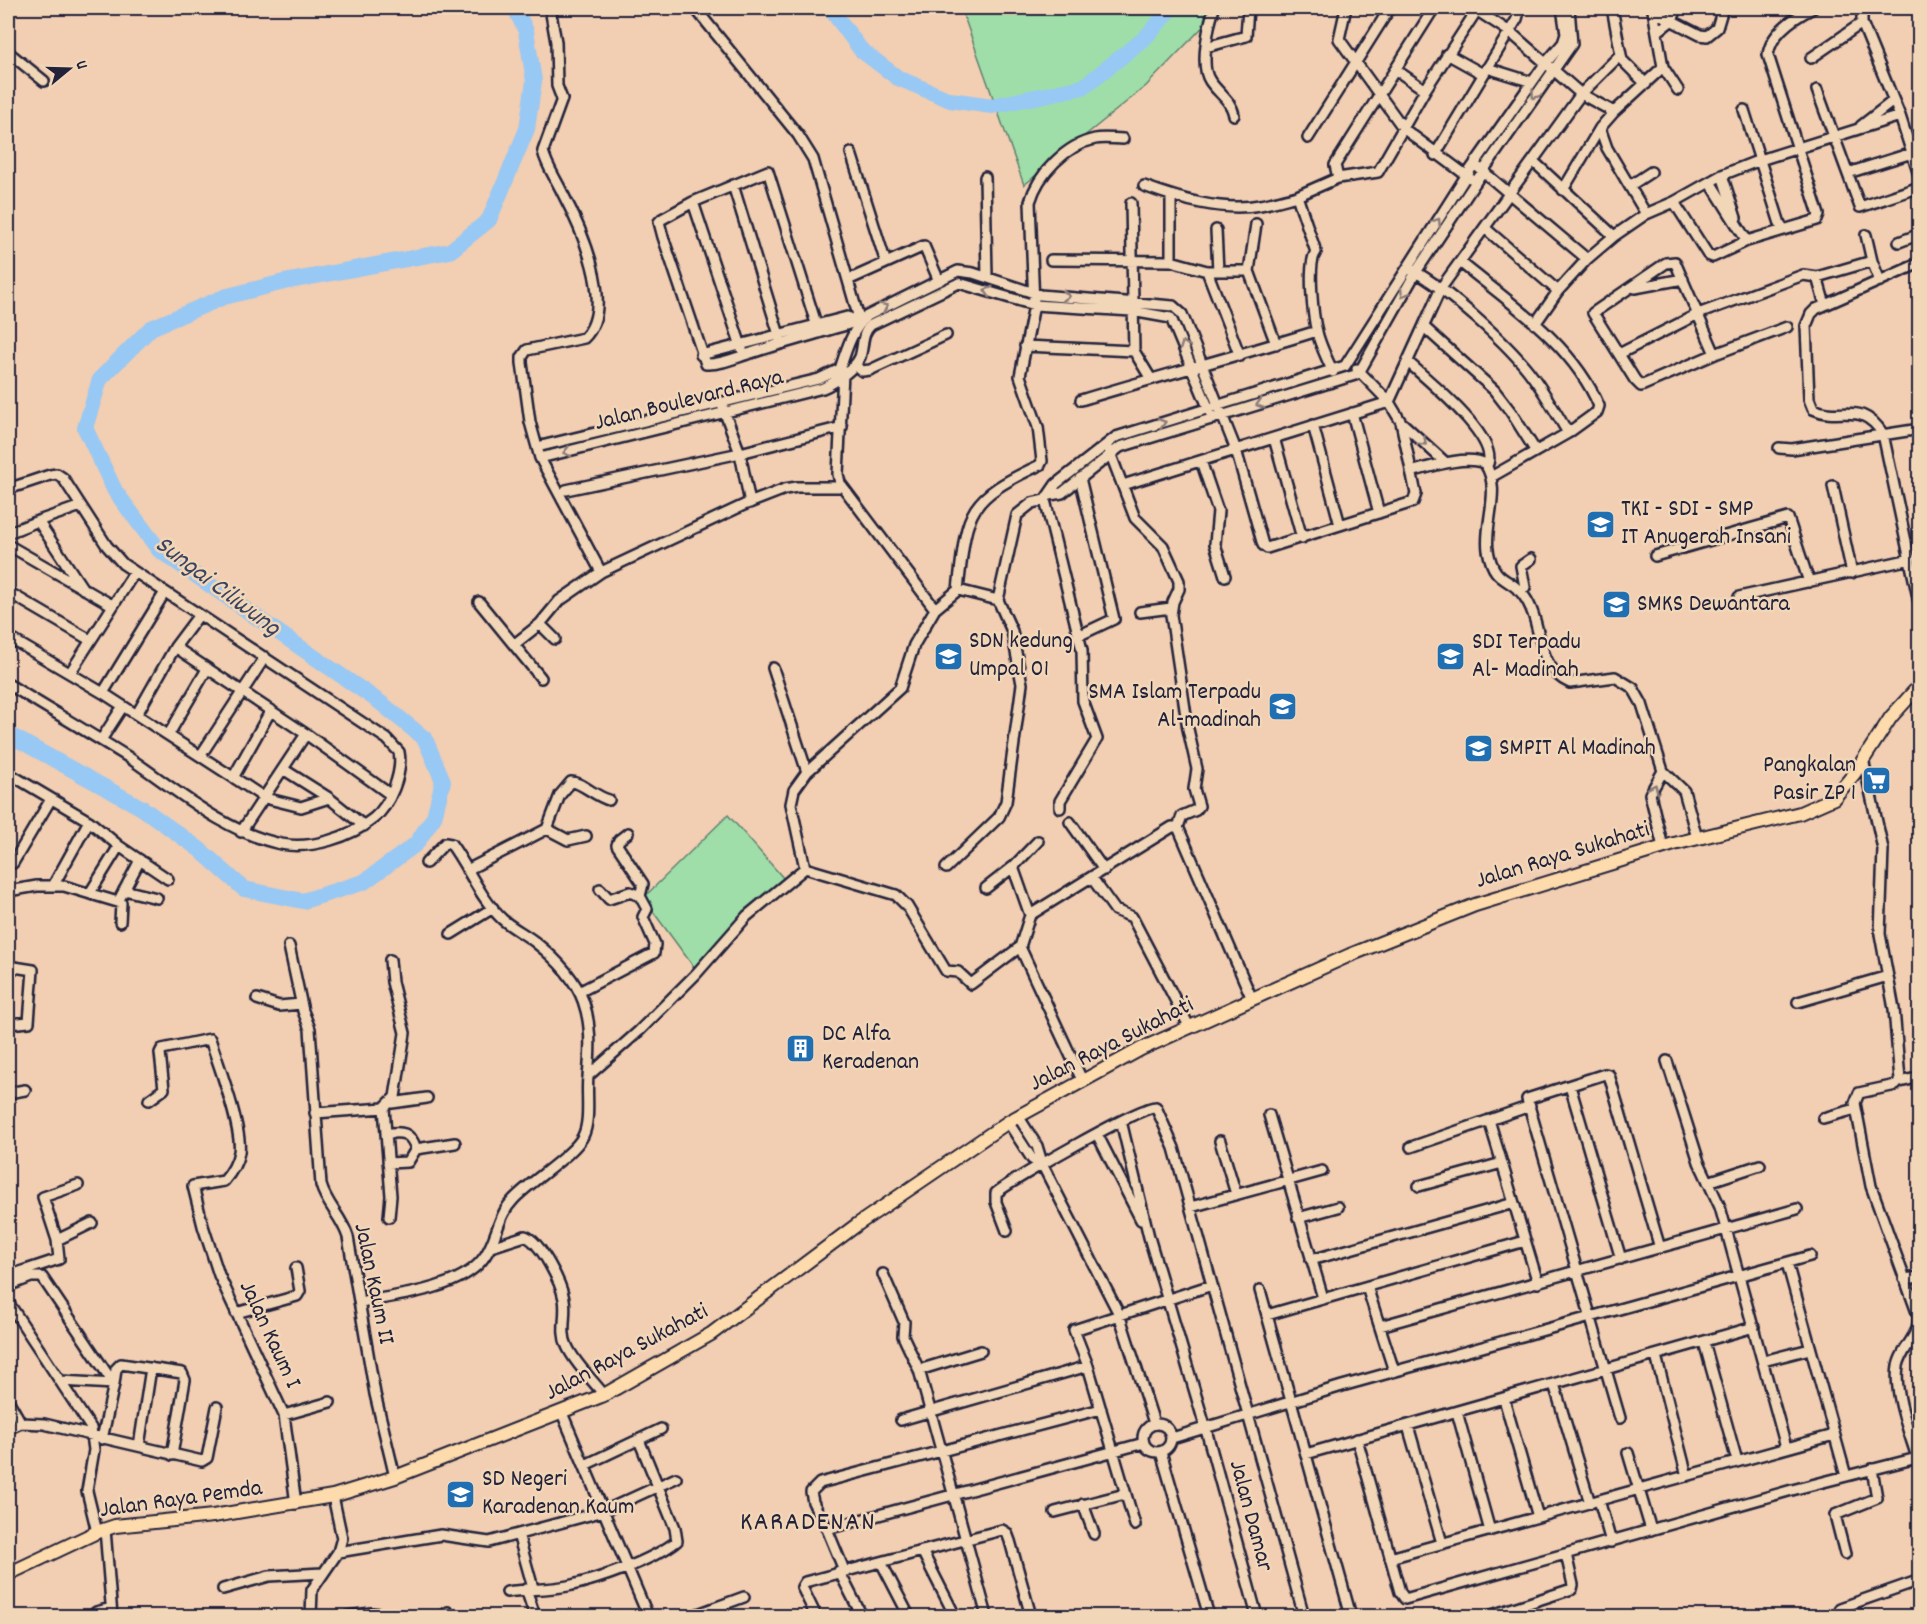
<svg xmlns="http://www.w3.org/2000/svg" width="1927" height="1624" font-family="Dekko,sans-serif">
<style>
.green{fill:#9fdea8;stroke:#608072;stroke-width:1.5}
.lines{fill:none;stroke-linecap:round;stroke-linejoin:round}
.river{stroke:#98c8f4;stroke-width:16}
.minor-casing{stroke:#22223b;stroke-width:14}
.major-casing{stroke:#22223b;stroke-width:16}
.minor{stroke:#f2d6b8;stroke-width:9}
.major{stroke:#fedbac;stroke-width:12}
.oneway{stroke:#8a7c7a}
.labels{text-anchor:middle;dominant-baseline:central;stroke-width:5;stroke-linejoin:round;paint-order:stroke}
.street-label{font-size:24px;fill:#22223b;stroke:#f2d6b8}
.poi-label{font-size:24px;fill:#22223b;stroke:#f2d6b8;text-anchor:start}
.water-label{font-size:26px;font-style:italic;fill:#3a4360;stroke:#f2d6b8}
.quarter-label{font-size:27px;letter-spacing:1.5px;fill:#22223b;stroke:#f2d6b8}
</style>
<rect width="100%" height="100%" fill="#f2ceb2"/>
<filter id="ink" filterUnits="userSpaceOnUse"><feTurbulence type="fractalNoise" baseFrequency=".0167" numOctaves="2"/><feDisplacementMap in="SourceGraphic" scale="12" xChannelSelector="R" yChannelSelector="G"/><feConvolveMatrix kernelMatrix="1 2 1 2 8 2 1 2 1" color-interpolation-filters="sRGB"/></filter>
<g filter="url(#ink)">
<!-- green -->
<path class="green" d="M961 8H1221L1146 86 1024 185Z
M728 815 784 879 758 900 696 970 643 898Z"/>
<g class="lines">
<!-- river -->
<path class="river" d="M830 8 861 50 898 78 950 100 992 106 1083 87 1144 39 1172 8
M8 734 142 808 199 849 244 889 303 901 364 882 416 844 434 817 443 781 425 739 381 703 159 550 115 491 85 428 100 379 151 328 224 297 284 282 450 251 489 220 527 129 534 81 526 31 515 8"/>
<defs>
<path id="minor" d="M695 8 798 135 813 159 860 322
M1214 8C1209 24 1199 66 1210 81 1218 93 1231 100 1234 115
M1346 8 1339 39 1404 129 1470 178
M1473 8 1510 32 1581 94 1614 112 1663 67
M1612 8 1622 60 1646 84
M1862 8V23L1900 116 1920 178
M1653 10 1663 67 1678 90
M1653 11 1700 35 1707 36 1717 28 1723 8
M1657 32 1671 21 1678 8
M1206 47 1246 36 1248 8
M8 52 44 81
M1447 54 1483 74
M1811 58 1862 23
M1487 68 1532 82
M1396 70 1425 90
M1817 90 1860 207 1920 187
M1744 110 1782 230
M1861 126 1893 101
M1600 128 1607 148 1646 214
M1308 138 1390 8
M851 153 886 263
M1435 155 1517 19 1520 8
M1533 161 1614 236
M1479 168 1587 259
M1848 173 1912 153
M1722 175 1736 218
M985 177 987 277
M1338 178 1335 165 1434 8
M1710 182 1747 241
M733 185 780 338
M1631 185 1651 172
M1144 186C1179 199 1222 212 1260 205 1272 203 1285 199 1297 196
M1563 190 1600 128 1614 112
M693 202 742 349
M1674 202 1708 255 1713 257 1747 241 1817 220 1819 215 1768 55C1771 33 1795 17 1813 8
M1131 203 1134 351 1151 379
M1256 224 1249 271 1276 344
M1486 229 1558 291
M1216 230 1218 271
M1866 235 1872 261
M1899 242 1920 234
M1051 260 1171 261 1207 271H1249
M1171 261V196
M1460 262C1510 303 1573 344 1599 406L1597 412 1568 433 1491 477
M1675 262 1715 354 1641 386 1635 380 1593 313 1666 263Z
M1920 263 1816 309 1811 314 1806 326 1809 399 1813 409C1842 422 1860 399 1883 434L1920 607
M1412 270C1447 289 1510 345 1533 377 1546 395 1557 414 1568 433
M1207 271 1240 356
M1817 277 1872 261 1880 281
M848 280 924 246 939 281
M1635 288 1683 279
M1535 324 1558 291 1587 259 1614 236 1646 214 1674 202 1722 175 1760 160 1900 116
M1424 327 1494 390 1511 412 1535 450
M819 333 768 171 693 202 662 219 659 222 663 237 706 364C720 365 737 357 751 353 783 343 816 334 849 324L851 320
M1025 346 1134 351
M1619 354 1698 314 1803 275 1817 277 1825 305
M1715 354 1787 327
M701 355 847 317 855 320
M1408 362C1426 379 1502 439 1487 466
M855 365 862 371 870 370 946 335
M840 369 843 373 838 474 840 483 935 609 914 645 900 688 807 772 794 790 791 804 805 868 896 895 907 906 946 971 958 972 971 984 1020 947 1030 915 1172 827H1178L1252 999
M840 369C846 351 852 329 867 316L958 271 973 273 1040 295 1173 306 1182 314 1236 450 1263 545 1267 548 1413 502 1416 494 1401 422
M1357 369 1389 402 1401 422 1446 463
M1333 372C1327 359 1320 345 1317 332 1313 317 1307 263 1316 252L1297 196 1338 178 1378 172 1425 90 1477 10
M1081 400C1159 376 1238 356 1317 331
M723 408 740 453 750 503
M1352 413 1379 513
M1313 425 1340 525
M1274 438 1302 538
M537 447 819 379 840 369
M1779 448 1792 449 1920 429
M1109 450 1135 518 1163 546 1179 581V589L1173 602 1171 615 1188 729 1197 769 1194 789 1199 806 1196 810 1182 816 1178 827
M540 458 823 388C834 383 855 369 860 357 864 345 861 334 871 325L959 283 1034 305 1132 311 1171 318 1213 419
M1201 461 1218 511 1215 544 1225 576
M1411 472C1429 467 1469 454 1485 464 1502 489 1484 523 1488 550 1494 585 1510 576 1524 596 1544 623 1534 667 1570 683L1615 677 1633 688 1642 704 1663 771 1684 791 1697 838
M1123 485 1389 402 1441 288 1581 94 1620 55
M1833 486 1852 573
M8 489 50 475 57 474 63 478 107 546 123 564 387 739 399 752C403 773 390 805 374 818 351 837 310 850 281 844 225 833 174 788 128 757 88 732 47 708 8 684
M566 490 740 453 842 427
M1050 495 1062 493 1120 447 1355 375 1360 371 1416 272 1483 171 1572 44 1569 8
M38 521 81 506
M8 533 38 521 83 589
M8 545 112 605
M1655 556 1788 518 1809 582
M601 572 744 505 785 489 797 487H842
M958 590C967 511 965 500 1040 465L1042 461 1038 427 1020 376 1034 305 1030 202C1038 174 1066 145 1095 139 1104 137 1114 139 1123 139
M1518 590 1525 587 1521 566 1531 559
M8 592 90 640
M1739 597 1911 559
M479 602 541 678
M935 609 958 590 998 600
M1140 612 1171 608
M540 624 555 639
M1078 636 1114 619 1080 478
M8 637 103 693 265 798 301 807 329 798
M516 643 540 624 559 601 601 572 540 458 530 422 522 363V357L527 350 584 338C617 306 580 226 562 192 556 179 546 165 543 151L562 99 557 86 556 42 550 8
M175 647 306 734 391 795
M773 668 807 772
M70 673 134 573
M103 693 165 592
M137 714 175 647 199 615
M169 734 207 669
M101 740 123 706
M201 755 265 657
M1863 759 1883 849 1880 934 1894 1009 1900 1080 1896 1085 1859 1093 1855 1103 1871 1186 1918 1315C1921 1336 1902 1346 1898 1366 1893 1394 1912 1439 1920 1467
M283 769 329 798 364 826
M8 773 89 821 119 846 90 893
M234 776 271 710
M1060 808V801L1097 739 1083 701 1082 650 1045 500 1056 484 1116 437 1345 366 1466 176 1545 64 1563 43 1566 34 1562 8
M1070 822 1104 870
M547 829 568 840 586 836
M241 832 306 734
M119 846 168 879
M1663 847 1650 794 1663 771
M13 863 51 799
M1013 867 1038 841
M946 868 999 817 1006 802 1022 684 1012 631 998 600 1017 515 1032 503 1045 500
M467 870 547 829 560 795 571 782C580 781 596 797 609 800
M1092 878 1115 910 1132 917 1190 1028
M53 886 89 821
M986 888 1013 867 1030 915
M600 889 609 899 630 892 640 896
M124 890 157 898
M8 891 37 886H64L121 903 120 922
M119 900 140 860
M451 934 493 908
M289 946 303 1011 310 1029 321 1185C326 1204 342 1217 348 1237L375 1394 395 1477
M1020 947 1082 1080
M8 966 33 970 29 1022 8 1024
M581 991 654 953 655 944 643 917 647 909 640 896 643 884 617 845 619 840 628 833
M257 999 279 1006 301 1004
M1798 1002 1888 976
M1667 1061 1699 1162 1720 1207 1786 1447
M588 1076 639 1031 696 974 747 916 805 868
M1900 1082 1920 1077
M1570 1086 1621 1259
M8 1093 25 1090
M149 1100 164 1089 160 1053 162 1049 210 1039C218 1063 243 1130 239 1152 237 1163 231 1173 224 1181L193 1186 203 1226 219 1275 284 1415 296 1504
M392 1103 427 1098
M384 1108 391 1196 389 1217
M315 1113 384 1108 395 1097 405 1033 392 982 390 960
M1269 1115 1323 1298
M1018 1116 1037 1146 1043 1166 1119 1314 1154 1423
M1823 1118 1856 1109
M1489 1120 1538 1283
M1121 1121 1149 1237 1205 1426 1257 1616
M1008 1122 1032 1159 1043 1166
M386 1134C401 1131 411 1132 416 1149L455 1143
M1097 1134 1141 1220
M1220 1141 1236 1194
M1411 1147 1530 1106
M388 1163 408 1162 416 1149
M1708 1182 1760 1165
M1419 1186 1502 1163
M1191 1207 1322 1171
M1298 1218 1338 1207
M1007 1231 996 1202V1193C1012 1180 1144 1104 1156 1107L1174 1148 1304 1616
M57 1240 92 1223
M491 1247 525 1236C541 1242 561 1283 564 1299 567 1315 560 1331 567 1346 575 1364 592 1379 604 1395
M1311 1260 1514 1203
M1787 1263 1846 1476
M883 1274 904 1322 903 1336 919 1370 987 1616
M8 1276 59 1259 57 1240 43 1197 78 1185
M1904 1279 1920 1277
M8 1286 31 1277H42L114 1384 102 1439
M1367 1287 1394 1371
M1260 1290 1351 1616
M8 1302 91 1428 94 1450 87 1491 97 1532
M360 1302C396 1296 464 1289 485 1256 497 1239 498 1215 513 1200 529 1182 575 1154 583 1136 591 1120 586 1094 588 1077 594 1014 587 983 535 942 525 934 512 928 502 919 480 898 468 867 451 844L445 843 426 863
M236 1313 297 1296 300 1291 296 1268
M1267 1315 1525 1241
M1380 1326 1797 1209
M1704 1342 1737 1461
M1656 1356 1687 1476
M1763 1361 1810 1349
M919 1370 981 1351
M61 1381 114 1384 116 1369 121 1364 182 1373 185 1380 172 1455
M1554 1384 1590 1503
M1504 1399 1538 1517
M8 1400 21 1423
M1457 1412 1490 1531
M562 1413 648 1616
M284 1415 330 1402
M1620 1418 1527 1099 1605 1074 1609 1075 1660 1248
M901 1420 1088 1366
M1143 1438a14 14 0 1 1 28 0a14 14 0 1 1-28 0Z
M1408 1426 1442 1543
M8 1429 21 1423 44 1424 202 1461 207 1458 217 1407
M1172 1438 1342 1386 1810 1256
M1357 1439 1400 1592 1405 1599 1792 1490 1917 1458
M139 1446 151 1368
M1161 1452 1209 1616
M1628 1453 1651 1530
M1306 1454 1754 1327
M585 1465 661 1429
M1599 1500 1611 1542
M1083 1504 1094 1534
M1055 1512 1125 1494
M1135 1525 1088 1366 1074 1330 1212 1285
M105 1529 112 1616
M827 1529 813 1502 811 1492 820 1483 1101 1409
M518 1534 533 1588
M922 1551 955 1616
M338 1552 441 1535 489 1542 604 1511 676 1478
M1845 1554 1835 1515 1877 1498 1872 1469
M1390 1558 1834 1435
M881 1562 909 1616
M844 1570 827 1529 1144 1443
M839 1571 862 1616
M223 1589 269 1576 322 1573
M526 1589 535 1616
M507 1592C527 1589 548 1590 568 1586 600 1579 651 1561 677 1541L675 1528 639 1440
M1840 1608 1920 1580
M96 1612 111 1608
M1859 1614V1616
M311 1616 312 1590 338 1552 342 1538 333 1496
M348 1616 371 1613 400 1616
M441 1616 448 1612
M692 1616 744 1597
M816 1616 802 1587 805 1582 1002 1530 1007 1533 1010 1541 1031 1616
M1489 1616 1572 1589 1573 1585 1566 1554"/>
<path id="major" d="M8 1574 97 1532 115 1526 213 1516 333 1496 395 1477 604 1395 711 1334 858 1224 1008 1122 1141 1049 1350 955 1475 905 1674 844 1800 813 1834 798 1854 774 1891 717 1920 685"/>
</defs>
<!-- minor casing -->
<use href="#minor" class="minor-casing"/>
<!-- major casing -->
<use href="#major" class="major-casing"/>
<!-- minor -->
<use href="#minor" class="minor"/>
<!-- major -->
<use href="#major" class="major"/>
</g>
<!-- one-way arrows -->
<defs><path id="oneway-chevron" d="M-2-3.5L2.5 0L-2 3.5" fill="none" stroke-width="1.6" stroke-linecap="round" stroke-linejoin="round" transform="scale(1.5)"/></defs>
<g class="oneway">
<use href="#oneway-chevron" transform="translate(1535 95) rotate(125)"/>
<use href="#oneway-chevron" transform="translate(1437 222) rotate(-57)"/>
<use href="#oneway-chevron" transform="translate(988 291) rotate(-163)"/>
<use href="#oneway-chevron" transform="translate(1404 293) rotate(120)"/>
<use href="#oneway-chevron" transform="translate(1066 296) rotate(4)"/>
<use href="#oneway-chevron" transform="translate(884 307) rotate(-26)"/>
<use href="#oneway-chevron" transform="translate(1184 345) rotate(-111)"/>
<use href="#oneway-chevron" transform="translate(1260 404) rotate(163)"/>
<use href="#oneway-chevron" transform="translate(1162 423) rotate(-17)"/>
<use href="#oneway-chevron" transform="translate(1423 442) rotate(43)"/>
<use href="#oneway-chevron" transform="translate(567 452) rotate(166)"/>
<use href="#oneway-chevron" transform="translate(1654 788) rotate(-66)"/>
</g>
</g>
<!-- icons -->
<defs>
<symbol id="school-square" viewBox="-11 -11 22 22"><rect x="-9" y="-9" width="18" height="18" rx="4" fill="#1f6fb2" stroke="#f2d6b8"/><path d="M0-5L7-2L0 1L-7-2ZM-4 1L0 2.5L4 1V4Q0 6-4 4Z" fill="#fff"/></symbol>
<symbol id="supermarket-square" viewBox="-11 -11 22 22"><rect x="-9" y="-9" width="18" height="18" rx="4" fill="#1f6fb2" stroke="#f2d6b8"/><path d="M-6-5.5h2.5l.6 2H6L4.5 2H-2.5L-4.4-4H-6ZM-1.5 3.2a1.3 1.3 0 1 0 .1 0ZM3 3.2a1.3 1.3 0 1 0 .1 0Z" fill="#fff"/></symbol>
<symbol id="building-square" viewBox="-11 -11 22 22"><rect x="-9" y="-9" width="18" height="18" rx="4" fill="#1f6fb2" stroke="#f2d6b8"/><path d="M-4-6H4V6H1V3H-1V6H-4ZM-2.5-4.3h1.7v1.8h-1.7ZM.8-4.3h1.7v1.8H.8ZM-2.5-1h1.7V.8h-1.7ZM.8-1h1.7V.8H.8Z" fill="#fff"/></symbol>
</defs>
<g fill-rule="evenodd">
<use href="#school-square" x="1584" y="508" width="33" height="33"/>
<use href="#school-square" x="1600" y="588" width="33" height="33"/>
<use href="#school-square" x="932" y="640" width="33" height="33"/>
<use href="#school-square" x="1434" y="640" width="33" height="33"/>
<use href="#school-square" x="1266" y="690" width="33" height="33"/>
<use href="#school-square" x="1462" y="732" width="33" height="33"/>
<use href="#supermarket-square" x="1860" y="764" width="33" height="33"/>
<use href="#building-square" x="784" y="1032" width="33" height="33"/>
<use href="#school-square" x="444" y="1478" width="33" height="33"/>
</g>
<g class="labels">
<!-- street labels -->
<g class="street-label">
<text transform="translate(689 401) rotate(-14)">Jalan Boulevard Raya</text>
<text transform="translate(1563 856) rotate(-17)">Jalan Raya Sukahati</text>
<text transform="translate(1112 1045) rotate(-27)">Jalan Raya Sukahati</text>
<text transform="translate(373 1284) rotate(78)">Jalan Kaum II</text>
<text transform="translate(269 1335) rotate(65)">Jalan Kaum I</text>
<text transform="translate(627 1353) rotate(-28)">Jalan Raya Sukahati</text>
<text transform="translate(181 1500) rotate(-8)">Jalan Raya Pemda</text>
<text transform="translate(1250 1516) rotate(75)">Jalan Damar</text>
</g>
<!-- poi labels -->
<g class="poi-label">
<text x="1621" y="510">TKI - SDI - SMP<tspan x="1621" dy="28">IT Anugerah Insani</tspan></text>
<text x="1637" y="605">SMKS Dewantara</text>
<text x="969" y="642">SDN kedung<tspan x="969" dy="28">Umpal 01</tspan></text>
<text x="1472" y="643">SDI Terpadu<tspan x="1472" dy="28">Al- Madinah</tspan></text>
<text x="1261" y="693" text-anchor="end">SMA Islam Terpadu<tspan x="1261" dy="28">Al-madinah</tspan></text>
<text x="1499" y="749">SMPIT Al Madinah</text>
<text x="1856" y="766" text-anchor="end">Pangkalan<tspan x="1856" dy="28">Pasir ZP 1</tspan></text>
<text x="822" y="1035">DC Alfa<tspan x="822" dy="28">Keradenan</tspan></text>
<text x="482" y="1480">SD Negeri<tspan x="482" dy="28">Karadenan Kaum</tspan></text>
</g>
<!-- water labels -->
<g class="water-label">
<text transform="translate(217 587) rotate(37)">Sungai Ciliwung</text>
</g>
<!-- quarter labels -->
<g class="quarter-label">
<text x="808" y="1523">KARADENAN</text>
</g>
</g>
<!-- margin -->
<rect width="1927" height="1624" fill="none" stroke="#f2d6b8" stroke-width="30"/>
<rect x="15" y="15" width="1897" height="1594" fill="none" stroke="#22223b" stroke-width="2" filter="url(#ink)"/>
<!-- north arrow -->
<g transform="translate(69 69) rotate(71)" stroke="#f2d6b8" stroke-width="4.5" paint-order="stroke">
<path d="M0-4.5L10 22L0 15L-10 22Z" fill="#22223b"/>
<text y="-9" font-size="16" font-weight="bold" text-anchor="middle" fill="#22223b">U</text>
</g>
</svg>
